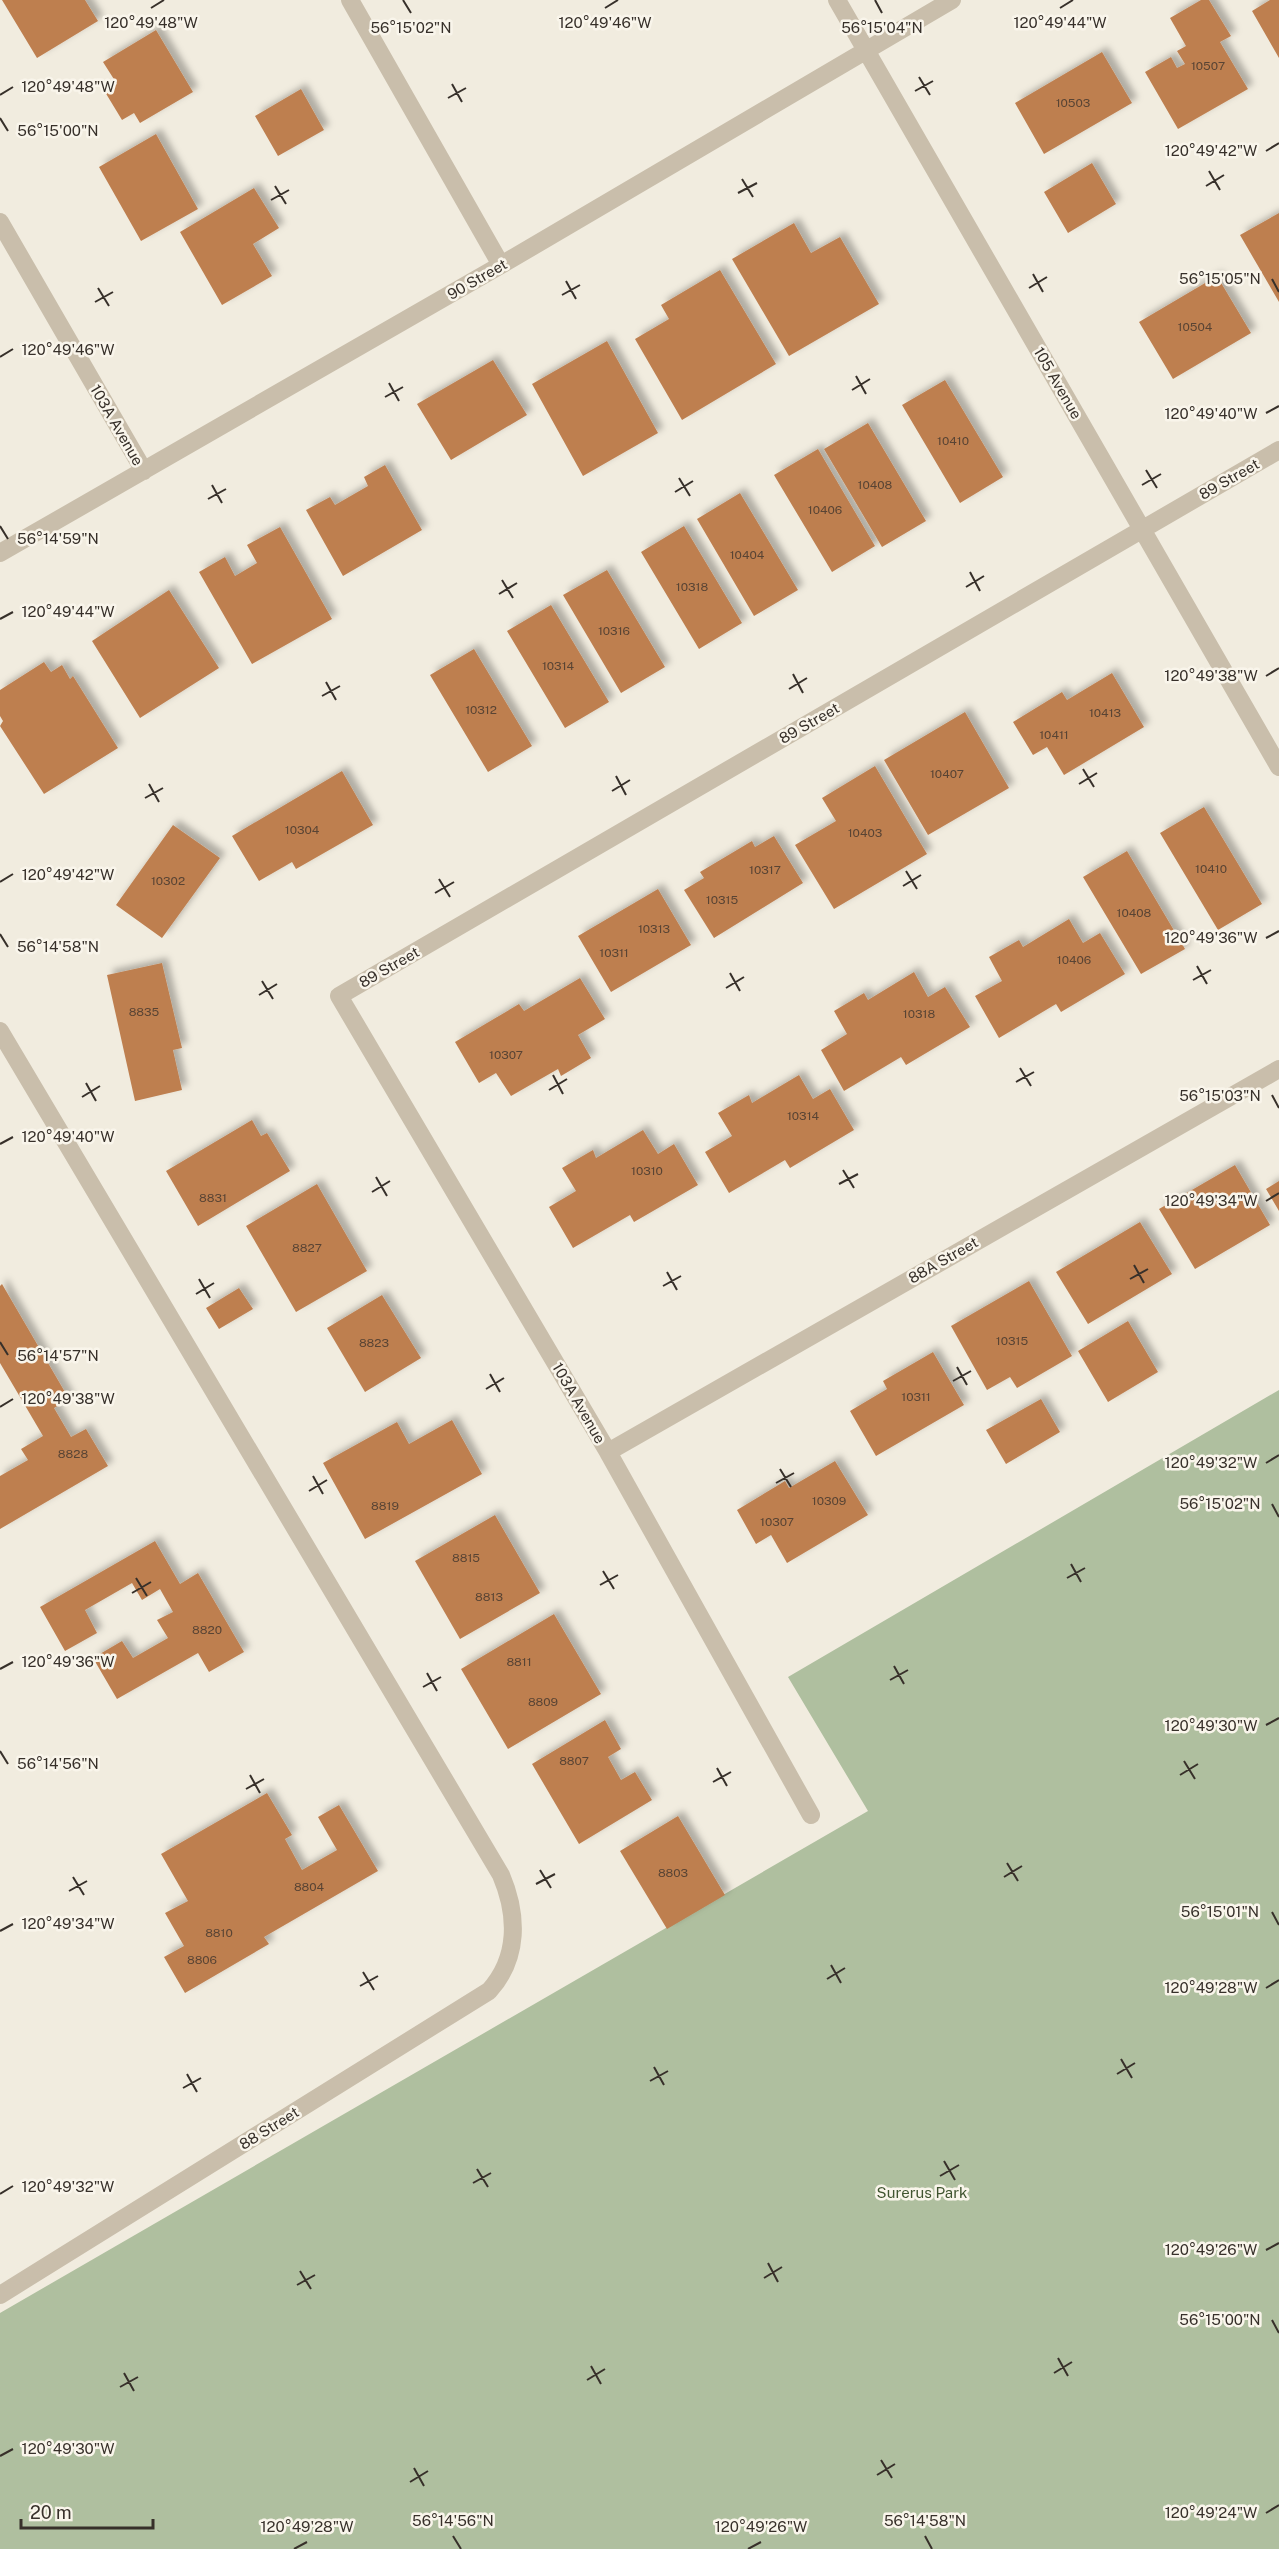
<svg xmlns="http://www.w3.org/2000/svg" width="1279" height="2549" font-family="'Public Sans',sans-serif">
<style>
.green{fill:#afbf9f}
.building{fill:#be7f50;filter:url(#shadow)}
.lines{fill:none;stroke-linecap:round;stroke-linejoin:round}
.minor{stroke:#c9beab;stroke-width:18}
.ticks{fill:none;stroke:#37302a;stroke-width:2}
.labels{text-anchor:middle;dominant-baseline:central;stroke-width:5;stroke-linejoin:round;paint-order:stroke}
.number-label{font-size:12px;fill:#594434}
.street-label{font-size:15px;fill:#37302a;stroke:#f9f5eb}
.park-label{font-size:15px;fill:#3f542f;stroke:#f9f5eb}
.ticks-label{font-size:15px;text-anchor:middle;fill:#37302a;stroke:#f9f5eb;stroke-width:5;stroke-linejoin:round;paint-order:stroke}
</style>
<defs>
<filter id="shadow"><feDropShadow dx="5.5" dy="-5.5" stdDeviation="3" flood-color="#0004"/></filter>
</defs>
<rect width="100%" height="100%" fill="#f1ecdf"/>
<!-- green -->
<path class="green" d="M1279 1390V2549H0V2313L868 1811 788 1677Z"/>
<!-- building -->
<path class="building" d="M2 0H85L98 21 37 58Z
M1201 0H1209L1231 36 1220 42 1248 89 1178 129 1145 72 1171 57 1177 68 1185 64 1177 51 1186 46 1170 18Z
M1270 0H1279V58L1252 11Z
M156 30 193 92 140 123 134 113 122 120 105 92 117 84 103 62Z
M1102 52 1132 103 1044 154 1015 103Z
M301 89 324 130 278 156 255 116Z
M156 134 198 209 141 241 99 167Z
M1092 163 1116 204 1068 233 1044 192Z
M254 188 279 228 253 244 272 276 222 305 180 232Z
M1279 213V302L1240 235Z
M794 223 811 253 840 237 879 304 789 356 732 259Z
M720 270 776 364 682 420 635 339 669 319 661 305Z
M1217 276 1251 333 1173 379 1139 322Z
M607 341 658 433 583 476 532 384Z
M493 360 527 415 451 460 417 404Z
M945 380 1003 477 960 503 902 405Z
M868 423 926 521 882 547 824 449Z
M818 449 875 546 832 572 774 475Z
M385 465 422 530 343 576 306 510 330 497 335 505 368 486 364 477Z
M740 493 798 590 754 616 697 519Z
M684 526 742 623 699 649 641 552Z
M280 527 332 619 252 664 199 572 225 557 235 576 257 563 247 545Z
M607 570 665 667 621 693 563 595Z
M169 590 219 668 140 718 92 641Z
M551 605 609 702 565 728 507 631Z
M474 649 532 746 488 772 430 675Z
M44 662 51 672 62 665 70 679 73 676 118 748 44 794 0 726 3 721 0 716V690Z
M1112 673 1144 727 1064 775 1047 747 1033 755 1013 722 1062 692 1067 700Z
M965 712 1009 788 928 835 884 760Z
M875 766 927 854 834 909 795 845 836 821 822 798Z
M342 771 373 825 296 869 292 862 259 881 232 836Z
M1204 807 1262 904 1218 930 1160 833Z
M173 825 220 858 162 938 116 905Z
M774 836 803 883 714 938 684 890 704 878 700 872 752 841 755 847Z
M1127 851 1185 949 1141 974 1083 877Z
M658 889 691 945 611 992 578 936Z
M1069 919 1083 943 1100 933 1125 974 1061 1012 1056 1004 999 1038 975 996 1002 981 989 957 1019 940 1023 947Z
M162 963 182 1048 173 1050 182 1090 135 1101 107 975Z
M914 972 928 997 945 987 970 1027 906 1065 901 1057 844 1091 821 1050 847 1034 834 1011 864 993 868 1000Z
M580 978 605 1019 578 1035 591 1058 561 1076 558 1069 511 1096 496 1073 479 1083 455 1042 519 1004 524 1011Z
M799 1075 813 1099 830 1089 854 1130 790 1168 785 1160 729 1193 705 1152 732 1136 718 1113 749 1095 752 1103Z
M252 1120 261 1136 267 1133 290 1171 198 1226 166 1171Z
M643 1130 658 1154 674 1144 698 1185 634 1222 630 1215 573 1248 549 1207 576 1191 562 1168 593 1150 596 1158Z
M1235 1165 1270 1225 1195 1269 1159 1209Z
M1279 1181V1211L1266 1189Z
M317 1184 367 1271 296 1312 246 1226Z
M1140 1222 1172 1274 1088 1324 1056 1272Z
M1029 1281 1072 1356 1017 1388 1010 1377 987 1390 951 1326Z
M2 1284 69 1399 54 1408 71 1437 86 1429 108 1466 0 1529V1476L28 1460 21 1449 43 1436 0 1363V1286Z
M239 1288 253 1309 219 1329 206 1308Z
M382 1295 421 1358 365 1392 327 1328Z
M1128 1321 1158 1372 1108 1402 1078 1351Z
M933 1352 964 1405 876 1456 850 1411 887 1389 883 1381Z
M1041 1399 1060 1432 1006 1464 986 1430Z
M452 1420 482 1474 365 1539 323 1463 397 1422 409 1444Z
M835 1461 868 1515 787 1563 771 1535 756 1544 737 1510 785 1481 789 1488Z
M495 1515 540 1593 460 1639 415 1561Z
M155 1541 180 1584 198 1573 244 1652 209 1672 198 1653 117 1699 93 1658 122 1641 133 1658 168 1638 157 1620 173 1612 160 1589 142 1600 132 1583 85 1610 97 1633 65 1651 40 1607Z
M554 1614 601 1694 508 1749 461 1669Z
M605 1720 621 1749 608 1757 621 1780 635 1772 652 1800 579 1844 532 1764Z
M267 1793 292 1835 285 1839 302 1870 337 1850 318 1817 339 1805 378 1871 264 1937 269 1944 185 1993 164 1957 184 1946 165 1913 188 1901 161 1854Z
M678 1816 725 1895 667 1929 620 1851Z"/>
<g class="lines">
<!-- minor -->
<path class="minor" d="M350 0 501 265
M837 0 1279 767
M0 222 144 471
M0 553 501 265 952 0
M0 1031 501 1875C518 1915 519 1958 489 1991L0 2295
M608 1452 1279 1069
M811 1815 608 1452 339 996 1279 450"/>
</g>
<!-- ticks -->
<path class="ticks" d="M403 0 411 13M875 0 882 13M151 8 164 0M605 8 618 0M1060 8 1073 0M919 77 930 95M452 84 462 102M915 91 933 81M0 95 13 87M448 98 466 88M0 118 8 131M1266 151 1279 143M1209 171 1220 190M742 179 753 197M275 186 286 204M1206 186 1224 175M738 193 757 183M271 200 289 190M1033 274 1043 292M1272 279 1279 292M566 281 576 299M98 288 109 306M1029 288 1047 277M562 295 580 285M95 302 113 292M0 357 13 349M856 376 866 394M389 383 399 401M852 390 870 379M385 397 403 387M1266 413 1279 406M1146 470 1157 488M679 478 690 496M212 485 222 503M1142 485 1161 474M675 492 693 481M208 499 226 489M0 526 8 539M970 572 980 591M502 580 513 598M966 587 984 576M499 594 517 583M0 619 13 612M793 674 803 693M1266 676 1279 668M326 682 336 700M789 689 807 678M322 696 340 686M1083 769 1094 787M616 776 626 795M149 784 159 802M1079 784 1097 773M612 791 630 780M145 798 163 788M906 871 917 889M439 879 450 897M0 882 13 874M903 886 921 875M435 893 454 882M0 934 8 947M1266 938 1279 931M1197 966 1207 984M730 973 740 991M1193 980 1211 970M262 981 273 999M726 988 744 977M259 995 277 984M1020 1068 1031 1086M553 1075 563 1094M1016 1082 1034 1072M86 1083 96 1101M549 1090 567 1079M1272 1095 1279 1108M82 1097 100 1086M0 1144 13 1137M843 1170 854 1188M376 1177 387 1196M839 1184 858 1174M372 1192 390 1181M1266 1201 1279 1193M1134 1265 1144 1283M667 1272 677 1290M199 1279 210 1298M1130 1279 1148 1269M663 1286 681 1276M196 1294 214 1283M0 1342 8 1355M957 1367 967 1385M490 1374 500 1392M953 1381 971 1371M486 1389 504 1378M0 1407 13 1399M1266 1463 1279 1455M780 1469 791 1487M313 1476 323 1494M776 1483 794 1473M309 1491 327 1480M1272 1504 1279 1517M1071 1564 1081 1582M603 1571 614 1589M136 1578 147 1596M1067 1578 1085 1568M600 1585 618 1575M132 1593 151 1582M894 1666 904 1684M0 1669 13 1662M427 1673 437 1691M890 1680 908 1670M423 1687 441 1677M1266 1725 1279 1718M0 1751 8 1764M1184 1761 1195 1779M717 1768 727 1786M250 1775 260 1793M1180 1775 1198 1764M713 1782 731 1772M246 1789 264 1779M1007 1863 1018 1881M540 1870 551 1888M73 1877 84 1895M1004 1877 1022 1866M536 1884 555 1874M69 1891 87 1881M1272 1912 1279 1925M0 1931 13 1924M831 1965 841 1983M363 1972 374 1990M827 1979 845 1968M360 1986 378 1976M1266 1988 1279 1980M1121 2059 1132 2078M654 2067 664 2085M187 2074 197 2092M1117 2074 1135 2063M650 2081 668 2071M183 2088 201 2078M944 2161 955 2180M477 2169 488 2187M940 2176 959 2165M473 2183 491 2173M0 2194 13 2186M1266 2250 1279 2243M768 2263 778 2282M300 2271 311 2289M764 2278 782 2267M297 2285 315 2275M1272 2320 1279 2333M1058 2358 1068 2376M591 2366 601 2384M124 2373 134 2391M1054 2373 1072 2362M587 2380 605 2369M120 2387 138 2377M0 2456 13 2449M881 2460 892 2478M414 2468 424 2486M877 2475 895 2464M410 2482 428 2471M1266 2513 1279 2505M453 2536 461 2549M925 2536 932 2549M294 2549 307 2542M748 2549 761 2542"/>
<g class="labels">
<!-- number labels -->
<g class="number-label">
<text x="1208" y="66">10507</text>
<text x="1073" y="103">10503</text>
<text x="1195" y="327">10504</text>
<text x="953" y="441">10410</text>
<text x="875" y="485">10408</text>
<text x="825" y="510">10406</text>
<text x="747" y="555">10404</text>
<text x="692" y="587">10318</text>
<text x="614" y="631">10316</text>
<text x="558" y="666">10314</text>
<text x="481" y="710">10312</text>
<text x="1105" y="713">10413</text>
<text x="1054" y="735">10411</text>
<text x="947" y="774">10407</text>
<text x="302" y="830">10304</text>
<text x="865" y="833">10403</text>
<text x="1211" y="869">10410</text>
<text x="765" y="870">10317</text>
<text x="168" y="881">10302</text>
<text x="722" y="900">10315</text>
<text x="1134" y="913">10408</text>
<text x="654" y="929">10313</text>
<text x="614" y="953">10311</text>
<text x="1074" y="960">10406</text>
<text x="144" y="1012">8835</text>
<text x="919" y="1014">10318</text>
<text x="506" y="1055">10307</text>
<text x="803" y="1116">10314</text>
<text x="647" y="1171">10310</text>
<text x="213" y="1198">8831</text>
<text x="307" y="1248">8827</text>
<text x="1012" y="1341">10315</text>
<text x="374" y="1343">8823</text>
<text x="916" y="1397">10311</text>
<text x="73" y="1454">8828</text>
<text x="829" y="1501">10309</text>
<text x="385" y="1506">8819</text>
<text x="777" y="1522">10307</text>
<text x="466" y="1558">8815</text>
<text x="489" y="1597">8813</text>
<text x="207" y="1630">8820</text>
<text x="519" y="1662">8811</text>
<text x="543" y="1702">8809</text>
<text x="574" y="1761">8807</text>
<text x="673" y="1873">8803</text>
<text x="309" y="1887">8804</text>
<text x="219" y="1933">8810</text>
<text x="202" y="1960">8806</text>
</g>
<!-- street labels -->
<g class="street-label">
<text transform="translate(477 279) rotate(-30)">90 Street</text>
<text transform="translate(1058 383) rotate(60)">105 Avenue</text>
<text transform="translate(117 425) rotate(60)">103A Avenue</text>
<text transform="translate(1229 479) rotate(-30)">89 Street</text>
<text transform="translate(809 723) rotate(-30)">89 Street</text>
<text transform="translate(389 967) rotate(-30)">89 Street</text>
<text transform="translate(943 1260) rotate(-30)">88A Street</text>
<text transform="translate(579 1403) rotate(60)">103A Avenue</text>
<text transform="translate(269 2128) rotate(-32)">88 Street</text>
</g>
<!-- park labels -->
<g class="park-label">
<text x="922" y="2192">Surerus Park</text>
</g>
</g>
<g class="ticks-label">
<text x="605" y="28">120°49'46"W</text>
<text x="151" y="28">120°49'48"W</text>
<text x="1060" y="28">120°49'44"W</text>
<text x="411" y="33">56°15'02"N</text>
<text x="882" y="33">56°15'04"N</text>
<text x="68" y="92">120°49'48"W</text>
<text x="58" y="136">56°15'00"N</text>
<text x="1211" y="156">120°49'42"W</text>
<text x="1220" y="284">56°15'05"N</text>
<text x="68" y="355">120°49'46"W</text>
<text x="1211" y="419">120°49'40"W</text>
<text x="58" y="544">56°14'59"N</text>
<text x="68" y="617">120°49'44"W</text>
<text x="1211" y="681">120°49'38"W</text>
<text x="68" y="880">120°49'42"W</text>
<text x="1211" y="943">120°49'36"W</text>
<text x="58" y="952">56°14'58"N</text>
<text x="1220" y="1101">56°15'03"N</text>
<text x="68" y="1142">120°49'40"W</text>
<text x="1211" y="1206">120°49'34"W</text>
<text x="58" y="1361">56°14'57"N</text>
<text x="68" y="1404">120°49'38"W</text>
<text x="1211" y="1468">120°49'32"W</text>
<text x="1220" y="1509">56°15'02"N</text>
<text x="68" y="1667">120°49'36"W</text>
<text x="1211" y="1731">120°49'30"W</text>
<text x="58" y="1769">56°14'56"N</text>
<text x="1220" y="1917">56°15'01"N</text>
<text x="68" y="1929">120°49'34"W</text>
<text x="1211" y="1993">120°49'28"W</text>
<text x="68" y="2192">120°49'32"W</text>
<text x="1211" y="2255">120°49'26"W</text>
<text x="1220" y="2325">56°15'00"N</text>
<text x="68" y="2454">120°49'30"W</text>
<text x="1211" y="2518">120°49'24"W</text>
<text x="453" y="2526">56°14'56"N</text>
<text x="925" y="2526">56°14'58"N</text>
<text x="307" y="2532">120°49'28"W</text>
<text x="761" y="2532">120°49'26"W</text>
</g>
<!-- scale -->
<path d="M21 2519v9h132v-9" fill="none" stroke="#37302a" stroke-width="3"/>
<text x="30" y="2519" font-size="18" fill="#37302a" stroke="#f9f5eb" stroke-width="4.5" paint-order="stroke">20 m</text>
</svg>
